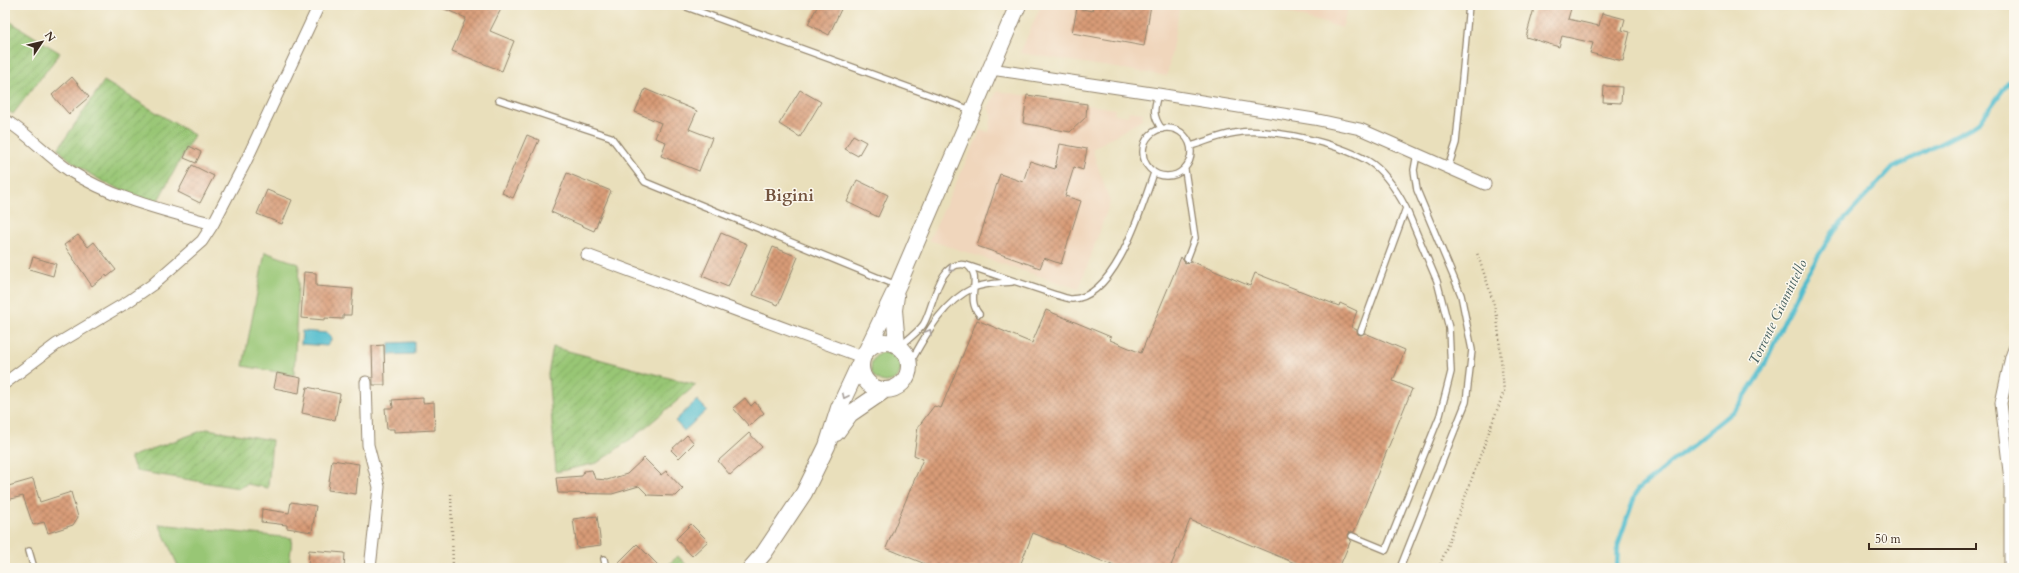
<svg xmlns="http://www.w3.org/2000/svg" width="2019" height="573" font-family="Cardo,serif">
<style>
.built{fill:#f0d6bc}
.grass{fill:#98c674;stroke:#6a7849}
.garden{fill:url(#garden-furrows);stroke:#6a7849}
.water{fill:#52bdce;stroke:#467476}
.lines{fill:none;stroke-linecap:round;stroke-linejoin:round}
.stream{stroke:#52bdce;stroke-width:4.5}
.building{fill:url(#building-cross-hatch)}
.service-casing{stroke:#92846c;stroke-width:8}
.minor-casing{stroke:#92846c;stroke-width:13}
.secondary-casing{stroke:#92846c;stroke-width:18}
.path{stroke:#92846c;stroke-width:2.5;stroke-dasharray:1 3;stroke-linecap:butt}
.service{stroke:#fff;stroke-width:5.5}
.minor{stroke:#fff;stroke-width:11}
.secondary{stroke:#fff;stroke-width:16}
.oneway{stroke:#a79f9a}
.labels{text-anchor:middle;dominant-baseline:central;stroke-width:3;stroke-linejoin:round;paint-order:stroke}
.water-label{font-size:14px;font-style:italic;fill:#435d5c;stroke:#fbf7ec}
.district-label{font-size:17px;font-weight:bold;fill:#72523d;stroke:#fbf7ec}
</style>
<defs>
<pattern id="garden-furrows" width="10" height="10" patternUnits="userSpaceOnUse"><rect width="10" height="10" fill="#98c674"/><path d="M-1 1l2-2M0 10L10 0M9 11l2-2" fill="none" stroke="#7da15f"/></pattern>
<pattern id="building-cross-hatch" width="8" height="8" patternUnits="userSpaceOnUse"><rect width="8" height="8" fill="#d89b77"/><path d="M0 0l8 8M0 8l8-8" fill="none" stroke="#b07f61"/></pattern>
</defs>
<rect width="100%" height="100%" fill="#fbf7ec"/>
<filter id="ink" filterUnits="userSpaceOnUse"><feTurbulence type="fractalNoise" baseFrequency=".025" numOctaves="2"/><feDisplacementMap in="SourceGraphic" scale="8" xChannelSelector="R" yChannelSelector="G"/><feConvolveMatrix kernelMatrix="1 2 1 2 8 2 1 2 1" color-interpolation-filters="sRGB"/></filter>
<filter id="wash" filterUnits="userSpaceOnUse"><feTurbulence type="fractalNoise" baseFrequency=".012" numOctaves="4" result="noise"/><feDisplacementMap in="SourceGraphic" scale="16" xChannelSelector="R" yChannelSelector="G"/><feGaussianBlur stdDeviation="0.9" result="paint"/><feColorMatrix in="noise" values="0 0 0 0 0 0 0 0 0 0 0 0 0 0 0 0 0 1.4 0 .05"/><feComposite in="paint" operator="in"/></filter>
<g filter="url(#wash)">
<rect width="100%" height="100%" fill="#e9dfbb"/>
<!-- built -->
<path class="built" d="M1041 5H1180L1167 76 1020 53Z
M1260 5H1349L1342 28Z
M997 91 1115 109 1114 114 1128 116 1129 111 1143 113 1142 120 1092 149 1110 202 1079 289 929 240 981 130 989 132 992 114 988 108Z"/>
<!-- grass -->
<path class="grass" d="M265 252 299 264 294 375 243 366Z
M871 367a15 15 0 1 1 30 0a15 15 0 1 1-30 0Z
M159 524 292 538 289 568H179Z"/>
<!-- garden -->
<path class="garden" d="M6 19 60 53 13 114 5 109Z
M104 81 194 135 157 202C121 192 85 176 58 149Z
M553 347 696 385 635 436 597 463 556 472 548 374Z
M207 429 272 440 268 488 247 484 239 488 136 471 130 457Z
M678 556 689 568H665Z"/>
<!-- water -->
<path class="water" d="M302 331 327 333 331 337V341L327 346 301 344Z
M414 342V354L389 355V343Z
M697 400 707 410 684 431 675 421Z"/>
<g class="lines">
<!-- stream -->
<path class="stream" d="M1617 568 1618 544 1637 490 1737 408 1762 370 1801 284 1833 232 1891 169 1978 124 2014 75"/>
</g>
<g id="blocks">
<!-- building -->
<path class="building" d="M435 5H503L490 31 514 41 502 71 452 51 466 18Z
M818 5H843L829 35 808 24Z
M1093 5H1151L1144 46 1072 33 1077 8 1092 11Z
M1535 5 1547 9 1548 5H1572L1568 19 1599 26 1602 13 1625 19 1622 30 1630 32 1623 61 1590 53 1593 43 1562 36 1559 47 1526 37Z
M72 77 89 97 69 114 52 95Z
M1604 86 1622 87 1621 103 1603 102Z
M645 89 697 111 689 129 712 138 699 171 661 156 666 142 655 138 661 123 635 112Z
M800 90 821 102 800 137 779 124Z
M1027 95 1087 104 1086 117 1070 132 1023 123Z
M527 135 539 140 513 198 502 193Z
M853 135 866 142 858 156 845 149Z
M1060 144 1087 149 1083 170 1074 167 1065 196 1081 201 1061 264 1044 258 1040 268 977 246 1000 174 1023 182 1030 161 1055 169Z
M189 146 201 152 196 163 184 158Z
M192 165 214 176 200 203 178 192Z
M567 173 611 191 594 231 551 212Z
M857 180 888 195 878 217 847 202Z
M267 190 292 200 282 224 257 214Z
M721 233 747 244 728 287 702 276Z
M78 235 88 247 94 242 116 270 107 277 106 275 92 286 64 245Z
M773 247 798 257 778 305 753 295Z
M33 257 56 264 53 276 29 269Z
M1181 257 1185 263 1191 261 1250 286 1255 273 1339 306 1340 303 1357 311 1351 327 1357 330 1358 334 1361 335 1365 333 1405 350 1393 381 1412 389 1354 532H1350L1348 535 1351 540 1339 568H1307L1190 520 1170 568H1119L1033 533 1019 568H935L886 548 923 459 914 455 918 427 934 406 941 408 977 320 1032 343 1046 310 1111 337 1110 340 1141 353Z
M304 272 316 273V286L353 289 351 315H343V319L325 318V320L301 318Z
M384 345 385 385H373L372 346Z
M277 373 301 378 299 393 274 388Z
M307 387 340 394 335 420 302 413Z
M423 398V403L434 402 435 430 394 432V429H387L385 408H393L392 400Z
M745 398 751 406 755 402 764 413 749 426 733 408Z
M749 433 762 447 730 475 718 461Z
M687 435 694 443 679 458 671 450Z
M644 458 661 475 666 471 683 489 676 496 648 495 639 486 612 494 558 493 556 478 582 476 584 471 592 470 595 479 607 480 627 474Z
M332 460 359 464 356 494 328 490Z
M33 479 40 502 71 492 78 517 73 525 48 533 44 522 33 525 23 496 7 500 5 487Z
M291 502 316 506 312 532 287 528V525L261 522 262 509 289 513Z
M597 516 601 545 577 548 573 519Z
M691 524 708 541 692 556 676 539Z
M637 544 661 568H613Z
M309 550 345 553 344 568H308Z"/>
</g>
</g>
<g filter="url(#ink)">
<use href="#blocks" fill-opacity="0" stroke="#92846c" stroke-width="1"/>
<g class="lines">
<defs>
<path id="service" d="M681 5 971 110
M1158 94C1154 108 1152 116 1162 129
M499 100 611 137 645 182 896 285
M1143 152a24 24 0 1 1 48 0a24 24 0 1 1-48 0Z
M1191 146C1205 142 1220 135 1235 133 1270 127 1337 143 1368 161 1385 171 1397 191 1406 208L1361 331
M1448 168 1456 143 1469 5
M1185 170 1195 238 1187 259
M968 266C983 278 965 298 979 314
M900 346C907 340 917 333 923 325 934 309 937 259 966 265L1056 295C1061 296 1067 299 1072 299 1116 298 1142 206 1154 173
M909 365C925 337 941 303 973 288 985 283 1000 283 1012 282
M1352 536 1386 550 1440 415 1451 372 1449 328 1437 281 1406 208
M29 551 34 568
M604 559 606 568
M1400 568 1466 402 1472 350 1461 295 1417 190 1414 170 1417 154"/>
<path id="minor" d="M991 69 1158 94 1314 119 1360 129 1485 184
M5 120C29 134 47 156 70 171 114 199 164 210 213 224
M587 255 862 357
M366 382 368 445 379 487 370 568
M5 383 57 344 129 301 152 285 202 241 213 224 245 163 319 5
M2010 568V480L2001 403 2011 357 2014 349"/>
<path id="secondary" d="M896 296 894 310 897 345
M861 366a24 24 0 1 1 48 0a24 24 0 1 1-48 0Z
M867 350 898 285 1018 5
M836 433 850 414 885 390
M751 568 764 553 804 493 827 446 839 408 861 361"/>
</defs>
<!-- service casing -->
<use href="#service" class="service-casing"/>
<!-- minor casing -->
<use href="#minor" class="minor-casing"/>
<!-- secondary casing -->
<use href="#secondary" class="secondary-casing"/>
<!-- path -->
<path class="path" d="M451 494 453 568
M1439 568 1504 391 1497 316 1488 285 1477 253"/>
<!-- service -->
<use href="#service" class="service"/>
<!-- minor -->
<use href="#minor" class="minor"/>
<!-- secondary -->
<use href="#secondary" class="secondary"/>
</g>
<!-- one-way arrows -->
<defs><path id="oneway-chevron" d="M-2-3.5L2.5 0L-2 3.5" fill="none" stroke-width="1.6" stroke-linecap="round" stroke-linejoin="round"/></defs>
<g class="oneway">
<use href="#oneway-chevron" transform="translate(951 269) rotate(140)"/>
<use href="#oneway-chevron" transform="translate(929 332) rotate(-59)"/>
<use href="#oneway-chevron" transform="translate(845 396) rotate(115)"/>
</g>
</g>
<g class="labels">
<!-- water labels -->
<g class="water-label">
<text transform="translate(1778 312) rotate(-64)">Torrente Giannittello</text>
</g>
<!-- district labels -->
<g class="district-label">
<text x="789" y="195">Bigini</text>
</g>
</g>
<!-- margin -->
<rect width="2019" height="573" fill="none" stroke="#fbf7ec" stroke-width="20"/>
<!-- north arrow -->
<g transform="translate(42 42) rotate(55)" stroke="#fbf7ec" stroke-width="3" paint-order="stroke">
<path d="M0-3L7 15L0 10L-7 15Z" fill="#3b2a1e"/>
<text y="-6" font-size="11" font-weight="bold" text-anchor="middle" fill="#3b2a1e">N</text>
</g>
<!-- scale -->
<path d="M1869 543v6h107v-6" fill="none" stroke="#3b2a1e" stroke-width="2"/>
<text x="1875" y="543" font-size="12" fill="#3b2a1e" stroke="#fbf7ec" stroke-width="3" paint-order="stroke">50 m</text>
</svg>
